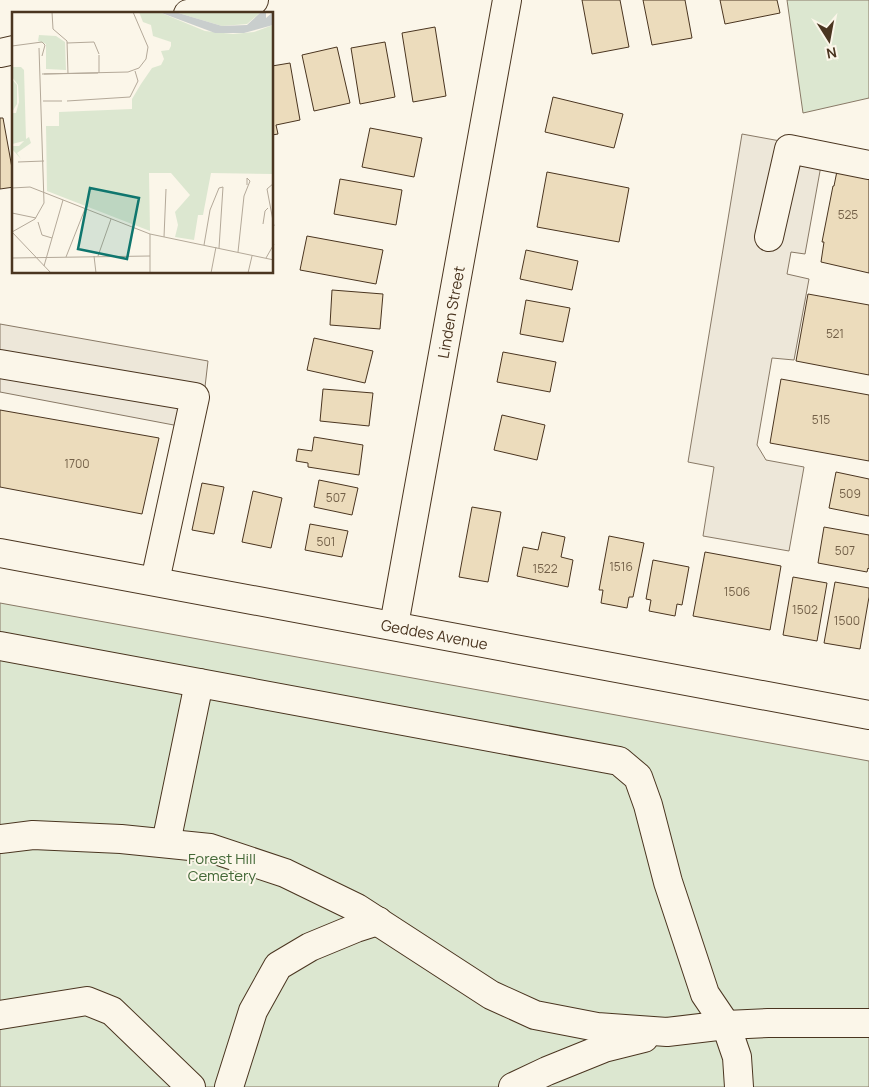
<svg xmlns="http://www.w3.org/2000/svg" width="869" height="1087" font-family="Manrope,sans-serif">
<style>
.green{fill:#dce7d0;stroke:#887966}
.parking{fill:#ede7d9;stroke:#887966}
.building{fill:#ecdcbc;stroke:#4a3520}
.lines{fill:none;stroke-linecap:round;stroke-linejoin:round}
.minor-casing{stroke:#4a3520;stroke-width:30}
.major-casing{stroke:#4a3520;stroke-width:30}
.minor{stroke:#fbf6e9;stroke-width:28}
.major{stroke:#fbf6e9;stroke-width:28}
.labels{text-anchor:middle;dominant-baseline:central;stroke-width:4;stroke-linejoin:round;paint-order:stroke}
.number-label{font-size:12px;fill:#725f47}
.street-label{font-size:15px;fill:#4a3520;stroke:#fbf6e9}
.park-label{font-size:15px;fill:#436837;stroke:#fbf6e9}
.inset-road{fill:none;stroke:#b4a999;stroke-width:1}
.view{fill:#0f766e;fill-opacity:0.15;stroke:#0f766e;stroke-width:2.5}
.inset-edge{fill:none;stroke:#4a3520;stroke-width:2.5}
</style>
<rect width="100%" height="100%" fill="#fbf6e9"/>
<!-- green -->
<path class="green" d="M787 0H869V98L803 113Z
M0 603 869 761V1087H0Z"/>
<!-- parking -->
<path class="parking" d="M742 134 824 149 805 254 791 252 787 274 809 279 794 360 772 358 757 445 766 460 804 467 789 551 703 536 714 467 688 462Z
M0 324 208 361 200 430 0 392Z"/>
<!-- building -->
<path class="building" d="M582 0H620L629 47 592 54Z
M643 0H685L692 38 652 45Z
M720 0H777L780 13 725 24Z
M435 27 446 96 413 102 402 33Z
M385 42 395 97 360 104 351 48Z
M337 47 350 103 314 111 302 55Z
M290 63 300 120 276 125 278 134 272 135V66Z
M553 97 623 114 614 148 545 132Z
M0 118H3L14 179V187L0 189Z
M370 128 422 138 414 177 362 167Z
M838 166 869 170V273L821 262 824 242H822L833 186H834Z
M547 172 629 188 619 242 537 227Z
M340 179 402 190 396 225 334 214Z
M307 236 383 250 376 284 300 270Z
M526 250 578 261 572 290 520 279Z
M332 290 383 294 380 329 330 325Z
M808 294 869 305V375L796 361Z
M526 300 570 308 563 342 520 334Z
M314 338 373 351 365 383 307 370Z
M503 352 556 362 550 392 497 382Z
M781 379 869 395V461L770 443Z
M323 389 373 393 369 426 320 421Z
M0 410 159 438 142 514 0 487Z
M502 415 545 425 537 460 494 450Z
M314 437 363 445 359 475 308 467V463L296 461 298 449 312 451Z
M836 472 869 479V516L829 508Z
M319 480 358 488 352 515 314 507Z
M202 483 224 487 214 534 192 530Z
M253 491 282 498 271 548 242 542Z
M472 507 501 512 488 582 459 577Z
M310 524 348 531 342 557 305 550Z
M824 527 869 535V569L868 568 867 572 818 563Z
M542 532 565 537 561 557 573 560 568 587 517 576 523 547 538 550Z
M609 536 644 543 633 597H629L627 608 601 603 603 590H599Z
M705 552 781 566 770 630 693 616Z
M653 560 689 567 682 605 677 604 675 616 649 611 651 600 646 599Z
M793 577 827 583 817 641 783 635Z
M835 582 869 588V597L860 649 824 643Z"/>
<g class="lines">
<defs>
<g id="minor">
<path d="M188 14 254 0"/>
<path d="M0 53 14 50"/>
<path d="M769 237 789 149 869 165"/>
<path d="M0 364 195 397 155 581"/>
<path id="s1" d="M394 625 507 0"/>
<path d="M0 646 619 761 638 777 648 805 668 882 705 994 726 1025 737 1057 739 1087"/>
<path d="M0 839 33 835 121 839 210 848 285 873 357 908 491 995 535 1015 597 1027 667 1032 726 1025 768 1023H869"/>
<path d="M166 843 199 683"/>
<path d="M0 1015 87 1001 112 1011 191 1087"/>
<path d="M229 1087 253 1011 278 966 310 947 356 928 378 921"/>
<path d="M513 1087 547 1071 604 1048 644 1038"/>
</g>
<g id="major">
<path id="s2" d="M0 553 869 715"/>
</g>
</defs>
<!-- minor casing -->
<use href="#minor" class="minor-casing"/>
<!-- major casing -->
<use href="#major" class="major-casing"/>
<!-- minor -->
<use href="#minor" class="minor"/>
<!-- major -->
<use href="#major" class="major"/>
</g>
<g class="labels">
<!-- number labels -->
<g class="number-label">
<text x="848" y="214">525</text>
<text x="835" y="333">521</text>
<text x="821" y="419">515</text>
<text x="77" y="463">1700</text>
<text x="850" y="493">509</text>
<text x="336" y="497">507</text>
<text x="326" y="541">501</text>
<text x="845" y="550">507</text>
<text x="621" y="566">1516</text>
<text x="545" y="568">1522</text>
<text x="737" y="591">1506</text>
<text x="805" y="609">1502</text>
<text x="847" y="620">1500</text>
</g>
<!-- street labels -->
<g class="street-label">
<text stroke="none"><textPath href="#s1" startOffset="318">Linden Street</textPath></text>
<text stroke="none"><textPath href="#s2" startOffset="442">Geddes Avenue</textPath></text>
</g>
<!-- park labels -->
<g class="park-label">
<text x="222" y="858">Forest Hill<tspan x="222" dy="17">Cemetery</tspan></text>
</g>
</g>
<!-- overview -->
<g transform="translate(12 12)">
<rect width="261" height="261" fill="#fbf6e9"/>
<path d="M127 0H147L193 19 221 22 242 20 261 13V162L199 161 191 203H186L182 228 163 225 166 213 163 200 178 183 159 161H137L138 219 35 179 34 114H47V100L120 97V87L129 72 140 56 149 53 152 47 149 39 157 38 159 34V30L141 24 139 13 131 10ZM163 0H249L235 12 210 14ZM27 23 44 24 53 30 54 58 34 57V32L26 29ZM0 55H9L12 58 14 127 17 125 19 131 5 141 9 147 0 137V134H7L12 129 0 132V101H4L7 90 6 73 0 65ZM0 67 5 73V92L0 100Z" fill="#dce7d0"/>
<path d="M147 0H163L210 14 235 13 249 0H254V6L261 0V13L232 21H203Z" fill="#c9cecd"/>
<path class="inset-road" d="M40 0 41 17 55 29 56 62M55 31 82 30 87 42M0 34 30 30 33 33 30 44M87 43V61M30 62 116 60 127 56 134 47 136 35 121 0M32 62 86 61M31 89H50M55 89 118 85 126 69 123 59M6 150 32 149M262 171 255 177 262 214M0 176 18 175 138 222 262 248M0 201 24 206M26 210 30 223 40 226M251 212 253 199 256 196M0 220 23 207 32 191 27 36M0 220 39 261M138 222V261M152 225 154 177M192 233 198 198 207 176 211 175 207 236M226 240 232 184 238 169 235 166V173M82 244 84 261M86 244 99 207M54 245 73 197M0 246 138 244M254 246 262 232M32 254 51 188M199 261 204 235M236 261 240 244"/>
<path class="view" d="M78 176 127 186 115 247 66 237Z"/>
<rect width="261" height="261" class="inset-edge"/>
</g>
<!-- north arrow -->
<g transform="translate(829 40) rotate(169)" stroke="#fbf6e9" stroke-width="4" paint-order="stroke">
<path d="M0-4L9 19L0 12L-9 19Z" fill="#4a3520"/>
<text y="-8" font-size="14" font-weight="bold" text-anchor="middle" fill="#4a3520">N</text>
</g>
</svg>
